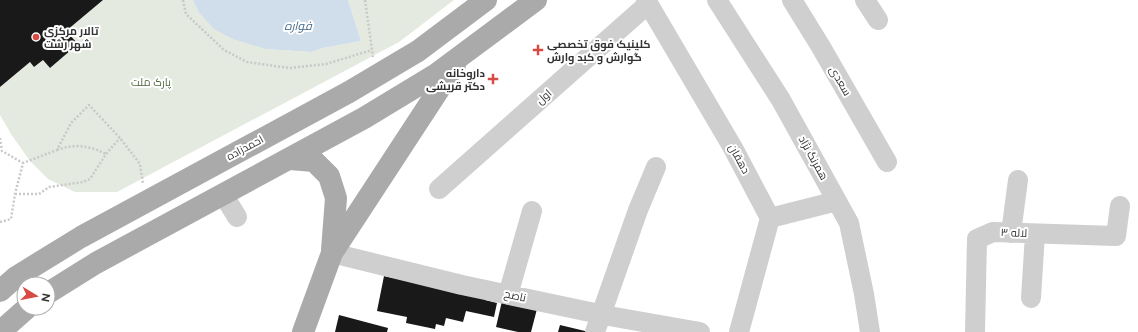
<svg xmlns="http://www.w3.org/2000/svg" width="1138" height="332" font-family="Figtree,Cairo,sans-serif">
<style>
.green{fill:#e4eadf}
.water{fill:#d0ddeb}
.building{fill:#191919}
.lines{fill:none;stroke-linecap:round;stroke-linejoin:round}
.path{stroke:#c9c9c9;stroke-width:2.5;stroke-dasharray:2 2;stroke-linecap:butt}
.minor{stroke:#cfcfcf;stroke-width:20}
.major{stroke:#aaa;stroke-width:22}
.poi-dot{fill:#d84b45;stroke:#fff;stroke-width:1.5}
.labels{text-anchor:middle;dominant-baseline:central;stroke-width:4;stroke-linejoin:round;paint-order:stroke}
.poi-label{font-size:11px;font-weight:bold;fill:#323232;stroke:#fff;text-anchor:start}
.street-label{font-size:11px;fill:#323232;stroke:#fff}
.park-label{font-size:11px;fill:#516b42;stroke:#fff}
.water-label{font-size:12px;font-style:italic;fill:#456a8f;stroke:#fff}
</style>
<rect width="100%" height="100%" fill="#fff"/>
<!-- green -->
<path class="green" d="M103 0H193L198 11 266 49 311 52 323 48 361 41 348 0H454L399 42 117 192H75L48 179 30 161 11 134 0 115V87L30 62 34 67 43 60 50 68 77 45 66 31Z"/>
<!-- water -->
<path class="water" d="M193 0H348L361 41 323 48 311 52 266 49 233 39 214 29 198 11Z"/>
<!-- building -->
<path class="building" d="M0 0H103L66 31 78 44 50 68 43 60 34 67 30 62 0 87Z
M384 276 486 298 485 300 497 303 494 317 466 311 463 322 446 318 444 326 436 324 435 329 406 323 407 317 377 311Z
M502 301 537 309 531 332H518L496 327Z
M339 315 388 328 387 332H335Z
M560 325 585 331V332H558Z"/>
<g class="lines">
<!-- path -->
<path class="path" d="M183 0 186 14 224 50 247 62 289 68 326 64 372 50
M365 0 373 57
M0 138 2 151 23 163
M57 150C75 143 90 146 106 154
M15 194H39L49 187 83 182 90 179 106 154 120 138
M0 222 11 219 15 194 23 163 57 150 71 123 89 105 120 138 140 164 143 184"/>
<!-- minor -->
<path class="minor" d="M646 0 733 148 770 218 739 332
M717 0 781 100 849 223 864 294 870 332
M792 0 821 47 887 162
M865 0 878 20
M439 189 648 4
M223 194 237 217
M770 218 837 201
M1011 233 1018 180
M332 253 462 285 609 316 700 332
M508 295 532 211
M1031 298 1035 234
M595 332 638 210 656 167
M975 332 977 239 993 232 1116 236 1120 206"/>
<!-- major -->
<path class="major" d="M290 159 314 161 329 176 336 198 332 250
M0 291 16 277 81 237 349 92 418 51 486 0
M48 293 96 263 364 118 435 75 536 0
M0 332 27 308
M303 332 332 253 455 65"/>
</g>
<!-- markers -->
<g class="poi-dot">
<circle cx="36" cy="37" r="4"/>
<path d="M536 44h4v4h4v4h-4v4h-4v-4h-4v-4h4z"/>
<path d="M491 73h4v4h4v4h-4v4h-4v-4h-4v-4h4z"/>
</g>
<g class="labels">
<!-- poi labels -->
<g class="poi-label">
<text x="44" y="31">تالار مرکزی<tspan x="44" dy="13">شهر رشت</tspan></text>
<text x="547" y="44">کلینیک فوق تخصصی<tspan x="547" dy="13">گوارش و کبد وارش</tspan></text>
<text x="485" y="73" text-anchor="end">داروخانه<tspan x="485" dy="13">دکتر قریشی</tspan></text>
</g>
<!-- street labels -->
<g class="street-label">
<text transform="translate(840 81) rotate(60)">سعدی</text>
<text transform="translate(544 97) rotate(-42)">اول</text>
<text transform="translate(245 148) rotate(-28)">احمدزاده</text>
<text transform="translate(813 158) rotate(61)">همرنگ نژاد</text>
<text transform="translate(739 159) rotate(61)">دهقان</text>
<text transform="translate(1014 233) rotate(2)">لاله ۳</text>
<text transform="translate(515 296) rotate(12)">ناصح</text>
</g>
<!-- park labels -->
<g class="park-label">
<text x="151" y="82">پارک ملت</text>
</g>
<!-- water labels -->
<g class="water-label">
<text x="298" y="26">فواره</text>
</g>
</g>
<!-- north arrow -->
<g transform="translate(36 296) rotate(100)"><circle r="19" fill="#ffffff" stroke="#adadad"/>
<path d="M0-3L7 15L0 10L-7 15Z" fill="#d84b45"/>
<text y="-6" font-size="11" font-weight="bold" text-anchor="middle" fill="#323232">N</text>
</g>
</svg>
